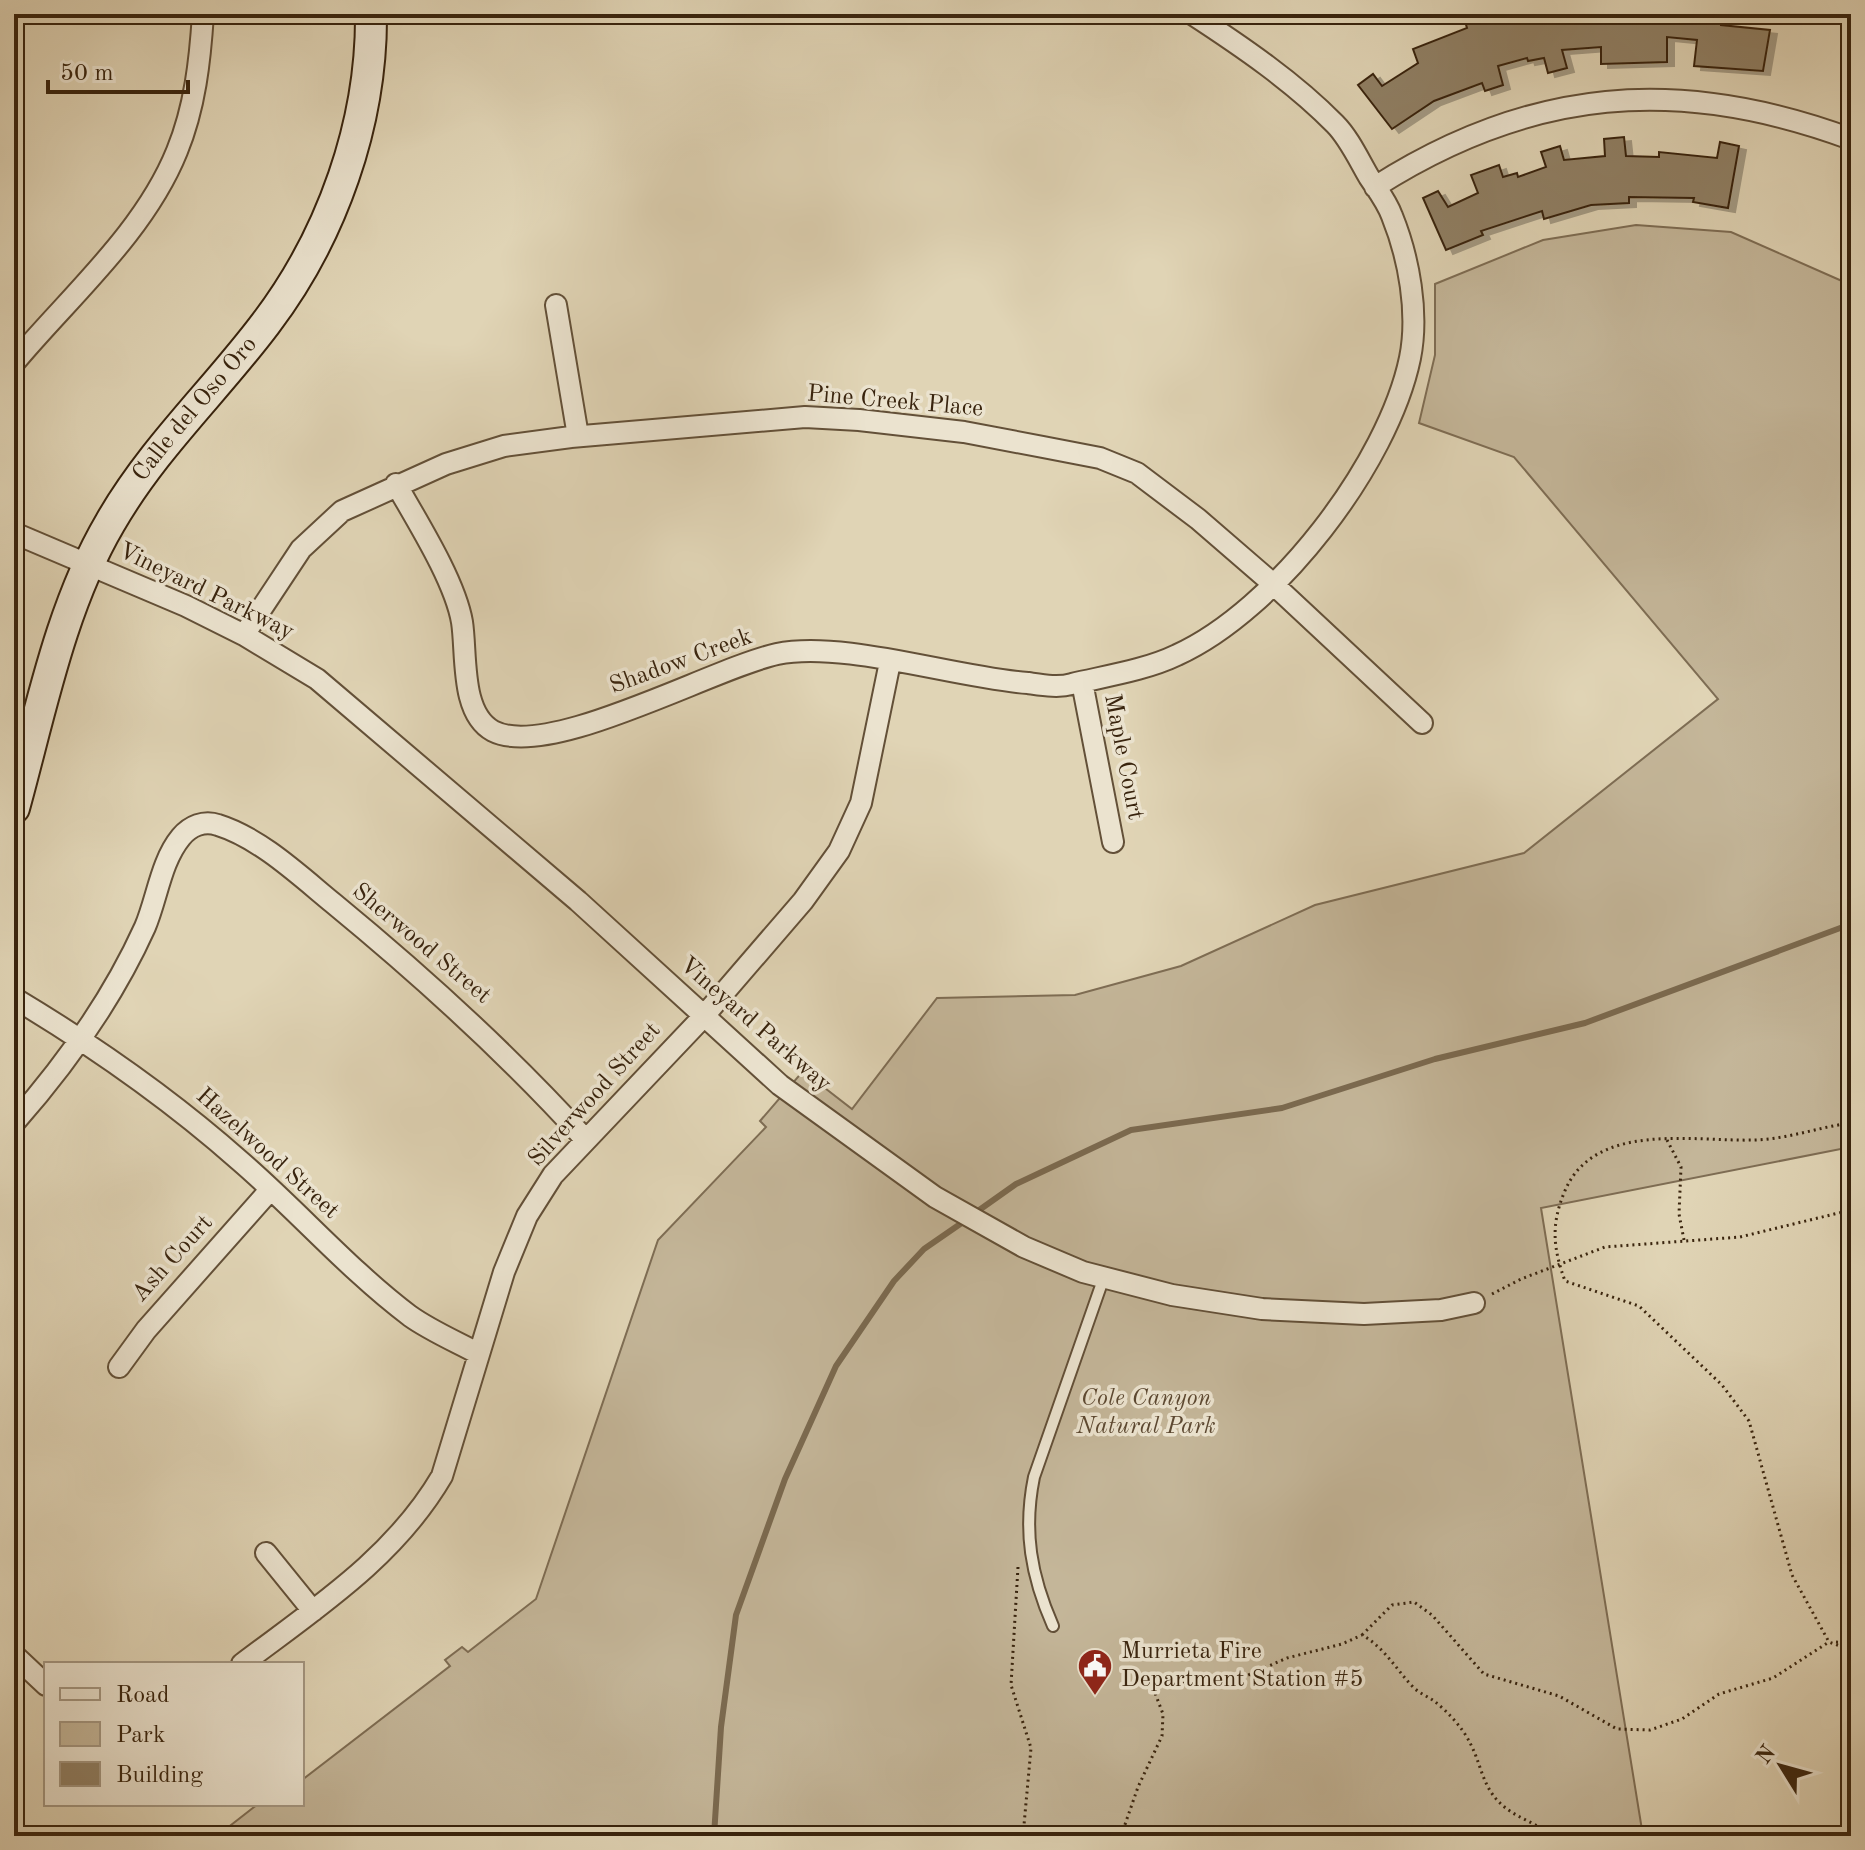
<svg xmlns="http://www.w3.org/2000/svg" width="1865" height="1850" font-family="'Old Standard TT',serif">
<style>
.green{fill:#c4b699;stroke:#7e6d54;stroke-width:2}
.lines{fill:none;stroke-linecap:round;stroke-linejoin:round}
.stream{stroke:#7b6a50;stroke-width:6}
.building{fill:#908065;stroke:#39240e;stroke-width:2;filter:url(#shadow)}
.lane-casing{stroke:#635038;stroke-width:14}
.street-casing{stroke:#635038;stroke-width:24}
.secondary-casing{stroke:#39240e;stroke-width:34}
.path{stroke:#39240e;stroke-width:3;stroke-dasharray:2 4;stroke-linecap:butt}
.lane{stroke:#ebe3cf;stroke-width:10}
.street{stroke:#ebe3cf;stroke-width:20}
.secondary{stroke:#ebe3cf;stroke-width:30}
.labels{text-anchor:middle;dominant-baseline:central;stroke-width:7;stroke-linejoin:round;paint-order:stroke}
.street-label{font-size:24px;fill:#39240e;stroke:#ebe3cf}
.park-label{font-size:24px;font-style:italic;fill:#5c4831;stroke:#ebe3cf}
.poi-label{font-size:24px;fill:#39240e;stroke:#ebe3cf;text-anchor:start}
</style>
<defs>
<filter id="shadow"><feDropShadow dx="7" dy="4" stdDeviation="0" flood-color="#0004"/></filter>
</defs>
<rect width="100%" height="100%" fill="#e0d4b5"/>
<filter id="stains"><feTurbulence type="fractalNoise" baseFrequency=".0025" numOctaves="4"/><feColorMatrix values="0 0 0 0 .2 0 0 0 0 .09 0 0 0 0 .02 0 0 0 .5 -.17"/></filter>
<radialGradient id="worn" r=".72"><stop offset=".6" stop-color="#630" stop-opacity="0"/><stop offset="1" stop-color="#630" stop-opacity=".3"/></radialGradient>
<!-- green -->
<path class="green" d="M1636 225 1731 232 1851 285V1147L1541 1208 1643 1836H217L258 1804H302V1780L450 1666 445 1660 462 1647 468 1652 536 1599 658 1240 766 1127 760 1121 803 1071 852 1109 937 998 1075 995 1181 966 1315 905 1524 853 1718 699 1514 457 1419 423 1435 355V284L1543 240Z"/>
<g class="lines">
<!-- stream -->
<path class="stream" d="M975 1213 1016 1184 1131 1130 1282 1108 1435 1059 1585 1023 1851 924
M714 1836 721 1727 736 1615 785 1479 836 1366 894 1281 924 1249 966 1220"/>
</g>
<!-- building -->
<path class="building" d="M1479 14H1722L1721 25 1770 30 1763 71 1694 66 1697 40 1667 37V62L1601 64V47L1562 50 1567 68 1548 73 1544 58 1528 61 1527 58 1498 66 1503 85 1485 91 1482 83 1434 101 1392 129 1358 85 1373 74 1382 86 1418 63 1413 49 1467 28 1464 18Z
M1624 137 1626 156 1659 157V152L1717 158 1720 142 1739 146 1728 208 1693 202 1694 198 1629 197V203L1591 205 1544 219 1542 211 1481 231 1483 235 1446 250 1423 198 1438 191 1448 207 1478 193 1471 175 1499 165 1503 177 1517 173 1518 177 1546 167 1541 152 1560 146 1564 160 1605 156 1604 139Z"/>
<g class="lines">
<defs>
<path id="lane" d="M1053 1626C1031 1576 1023 1531 1034 1477L1104 1277"/>
<path id="street" d="M1375 187C1530 88 1678 75 1851 139
M556 305 578 436
M14 363C69 297 144 233 177 151 195 107 200 61 203 14
M396 484C417 521 455 581 462 622 467 654 460 713 493 731 549 760 713 668 777 654 843 640 956 678 1028 683 1042 685 1058 688 1072 684 1106 676 1146 670 1177 655 1276 610 1388 464 1410 358 1419 313 1409 258 1392 216 1387 202 1377 189 1369 177 1359 160 1349 138 1335 124 1294 82 1241 46 1192 14
M14 533 186 606 244 635 317 679 578 901 780 1085 935 1197 1024 1247 1083 1272 1172 1295 1262 1309 1364 1314 1441 1310 1474 1303
M244 635 301 549 342 511 446 464 504 446 571 437 805 417 859 420 964 432 1043 447 1100 458 1137 473 1198 519 1272 583 1422 723
M1082 682 1113 842
M14 998C94 1046 170 1099 240 1161 298 1211 349 1270 410 1316 431 1331 457 1342 479 1354
M14 1123C67 1063 112 1000 145 927 157 899 161 861 181 837 190 826 204 820 218 825 260 838 300 876 333 903 423 977 507 1053 585 1139
M119 1367 146 1330 270 1190
M266 1553 313 1611
M14 1655 46 1685
M242 1664C316 1608 394 1558 442 1476L504 1272 527 1216 553 1175 703 1017 803 901 839 851 861 803 890 662"/>
<g id="secondary">
<path id="s1" d="M14 808C40 714 60 608 110 523 153 448 215 391 266 323 332 236 372 123 371 14"/>
</g>
</defs>
<!-- lane casing -->
<use href="#lane" class="lane-casing"/>
<!-- street casing -->
<use href="#street" class="street-casing"/>
<!-- secondary casing -->
<use href="#secondary" class="secondary-casing"/>
<!-- path -->
<path class="path" d="M1851 1123C1819 1127 1788 1139 1755 1140 1693 1142 1593 1120 1564 1193 1551 1225 1553 1248 1565 1281L1639 1306 1722 1385 1749 1421 1792 1575 1829 1642 1851 1650
M1667 1140 1681 1167 1679 1214 1684 1240
M1492 1294 1521 1279 1605 1247 1740 1237 1851 1210
M1018 1567 1011 1685 1031 1748 1023 1836
M1362 1635 1392 1605 1414 1602 1432 1615 1484 1674 1559 1696 1617 1729 1650 1730 1682 1719 1719 1694 1773 1678 1829 1642
M1836 1642 1851 1643
M1121 1836 1138 1787 1162 1736 1163 1714 1155 1693 1157 1686 1246 1676 1287 1658 1342 1644 1362 1635C1385 1648 1395 1668 1413 1687 1419 1693 1427 1696 1434 1701 1447 1711 1463 1728 1470 1743 1481 1763 1482 1786 1500 1803 1515 1818 1536 1822 1552 1836"/>
<!-- lane -->
<use href="#lane" class="lane"/>
<!-- street -->
<use href="#street" class="street"/>
<!-- secondary -->
<use href="#secondary" class="secondary"/>
</g>
<!-- icons -->
<defs>
<symbol id="civic-pin" viewBox="-11 -11 22 30"><path d="M0 17L-7.5 6A9.5 9.5 0 1 1 7.5 6Z" fill="#8f2418" stroke="#ebe3cf"/><path d="M-.6-6.5H3V-4.5H.6V-3L4-1V1h2V6H-6V1h2V-1L-.6-3ZM-1.2 2.5V6h2.4V2.5Z" fill="#fff"/></symbol>
</defs>
<g fill-rule="evenodd">
<use href="#civic-pin" x="1075" y="1646" width="40" height="54"/>
</g>
<g class="labels">
<!-- street labels -->
<g class="street-label">
<text transform="translate(895 402) rotate(5)">Pine Creek Place</text>
<text stroke="none"><textPath href="#s1" startOffset="444">Calle del Oso Oro</textPath></text>
<text transform="translate(206 592) rotate(26)">Vineyard Parkway</text>
<text transform="translate(681 662) rotate(-20)">Shadow Creek</text>
<text transform="translate(1123 757) rotate(79)">Maple Court</text>
<text transform="translate(421 944) rotate(40)">Sherwood Street</text>
<text transform="translate(755 1025) rotate(41)">Vineyard Parkway</text>
<text transform="translate(595 1095) rotate(-48)">Silverwood Street</text>
<text transform="translate(267 1154) rotate(42)">Hazelwood Street</text>
<text transform="translate(173 1259) rotate(-48)">Ash Court</text>
</g>
<!-- park labels -->
<g class="park-label">
<text x="1146" y="1399">Cole Canyon<tspan x="1146" dy="28">Natural Park</tspan></text>
</g>
<!-- poi labels -->
<g class="poi-label">
<text x="1121" y="1652">Murrieta Fire<tspan x="1121" dy="28">Department Station #5</tspan></text>
</g>
</g>
<!-- margin -->
<rect width="1865" height="1850" fill="none" stroke="#e0d4b5" stroke-width="48"/>
<rect x="16" y="16" width="1833" height="1818" fill="none" stroke="#39240e" stroke-width="4"/>
<rect x="24" y="24" width="1817" height="1802" fill="none" stroke="#39240e" stroke-width="2"/>
<!-- legend -->
<rect x="44" y="1662" width="260" height="144" fill="#ebe3cf" stroke="#a49782" stroke-width="2"/>
<rect x="60" y="1688" width="40" height="12" fill="#ebe3cf" stroke="#a49782" stroke-width="2"/>
<text x="116" y="1702" font-size="24" fill="#39240e">Road</text>
<rect x="60" y="1722" width="40" height="24" fill="#c4b699" stroke="#a49782" stroke-width="2"/>
<text x="116" y="1742" font-size="24" fill="#39240e">Park</text>
<rect x="60" y="1762" width="40" height="24" fill="#908065" stroke="#a49782" stroke-width="2"/>
<text x="116" y="1782" font-size="24" fill="#39240e">Building</text>
<!-- north arrow -->
<g transform="translate(1781 1766) rotate(307)" stroke="#ebe3cf" stroke-width="6" paint-order="stroke">
<path d="M0-6L14 30L0 20L-14 30Z" fill="#39240e"/>
<text y="-12" font-size="22" font-weight="bold" text-anchor="middle" fill="#39240e">N</text>
</g>
<!-- scale -->
<path d="M48 80v12h140v-12" fill="none" stroke="#39240e" stroke-width="4"/>
<text x="60" y="80" font-size="24" fill="#39240e" stroke="#ebe3cf" stroke-width="6" paint-order="stroke">50 m</text>
<rect width="100%" height="100%" filter="url(#stains)"/>
<rect width="100%" height="100%" fill="url(#worn)"/>
</svg>
